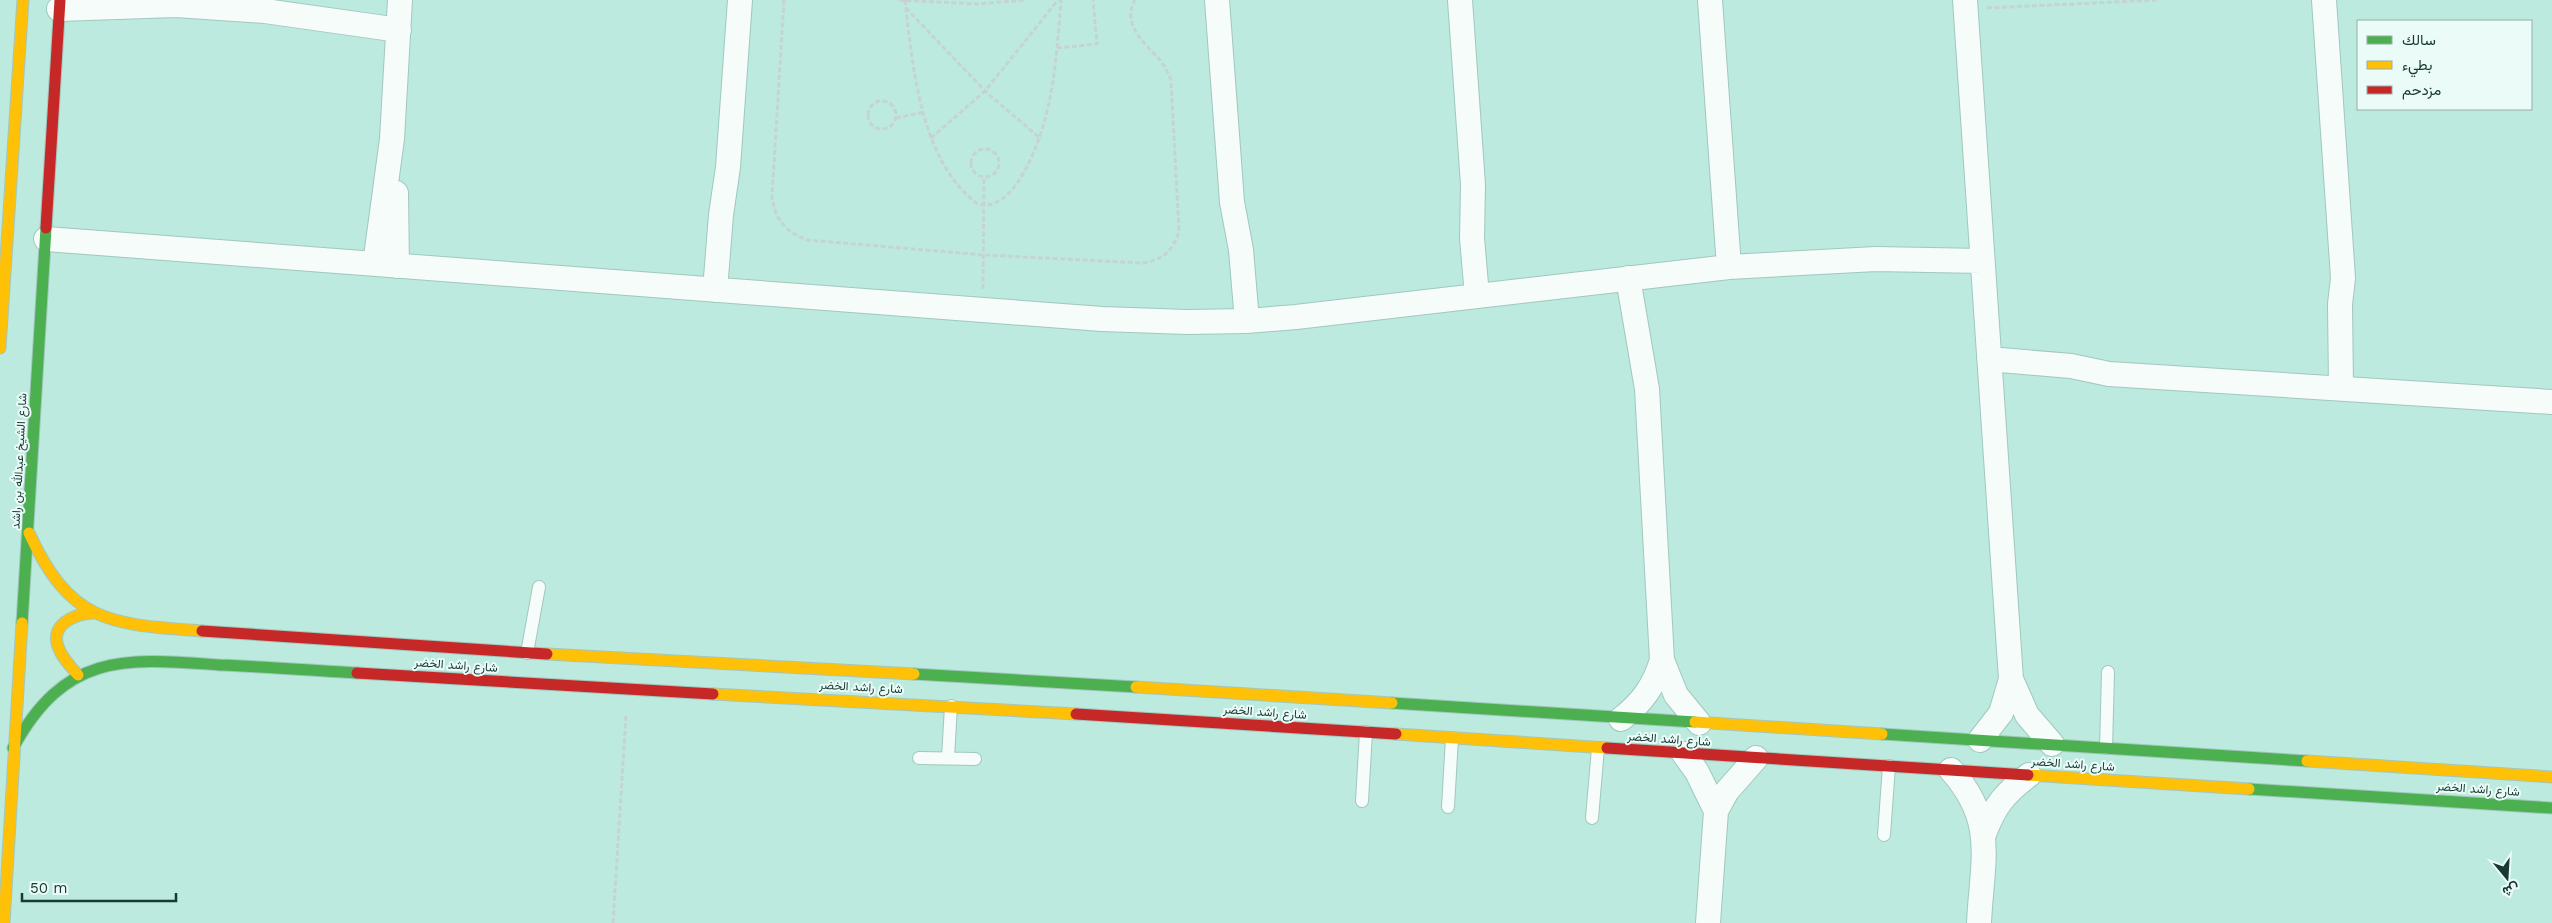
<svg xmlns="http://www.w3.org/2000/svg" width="2552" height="923" font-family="'Work Sans',Vazirmatn,sans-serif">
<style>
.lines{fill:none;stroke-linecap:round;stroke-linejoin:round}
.lane-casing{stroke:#a2c7be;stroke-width:14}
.street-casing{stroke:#a2c7be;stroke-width:26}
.fast-casing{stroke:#a2c7be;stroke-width:13}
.slow-casing{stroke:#a2c7be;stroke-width:13}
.jam-casing{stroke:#a2c7be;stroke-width:13}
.path{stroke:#c6d4d1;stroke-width:3;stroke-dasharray:5 2.5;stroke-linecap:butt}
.lane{stroke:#f5fcfa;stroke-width:12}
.street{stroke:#f5fcfa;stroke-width:24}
.fast{stroke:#4caf50;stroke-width:11}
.slow{stroke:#ffc107;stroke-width:11}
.jam{stroke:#c62828;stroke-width:11}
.labels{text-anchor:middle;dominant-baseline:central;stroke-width:4;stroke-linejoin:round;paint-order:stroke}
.street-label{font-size:12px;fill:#163932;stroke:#ebfbf7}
</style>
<rect width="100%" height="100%" fill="#bceadf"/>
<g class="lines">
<defs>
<path id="lane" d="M527 653 539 587
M2106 748 2108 672
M919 758 975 759
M948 758 951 706
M1362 801 1366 732
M1448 807 1452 738
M1592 818 1598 748
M1884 835 1889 766"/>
<path id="street" d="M1217 0 1232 202 1241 250 1247 321
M1460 0 1473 185 1472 238 1477 296
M1710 0 1729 267
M1965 0 2011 679 2001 713 1980 740
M2324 0 2343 278 2340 304 2341 388
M59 9 176 5 265 11 399 30
M396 193 397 266
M46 239 1102 319 1187 322 1247 321 1296 317 1729 267 1876 259 1982 261
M375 264 392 139 400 0
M1628 278 1647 389 1662 660 1676 695 1699 723
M715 290 721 215 728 167 740 0
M1989 359 2071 366 2109 374 2552 402
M2011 679 2027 715 2052 744
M1621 719C1642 703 1654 686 1662 660
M1684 754 1697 772 1716 811
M1951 770C1997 822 1982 859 1979 923
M1984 834C1995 805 2005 793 2029 775
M1708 923 1716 811 1727 791 1756 758"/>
<path id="fast" d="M22 623 46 228
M914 674 1136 687
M1392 703 1695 722
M1882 734 2307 761
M13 748C66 652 123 658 220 665 266 667 312 670 357 673
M2249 789 2552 808"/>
<path id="slow" d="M0 348 23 0
M29 533C71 624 110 624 202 631
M547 654 914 674
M78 675C71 667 63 659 59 649 48 625 74 614 93 613
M1136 687 1392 703
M713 694 1076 714
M1695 722 1882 734
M1396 734 1607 748
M2307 761 2552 777
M2028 775 2249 789
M4 923 22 623"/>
<path id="jam" d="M46 228 60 0
M202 631 547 654
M357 673 713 694
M1076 714 1396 734
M1607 748 2028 775"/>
</defs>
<!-- lane casing -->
<use href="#lane" class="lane-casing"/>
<!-- street casing -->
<use href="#street" class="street-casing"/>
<!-- fast casing -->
<use href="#fast" class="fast-casing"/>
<!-- slow casing -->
<use href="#slow" class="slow-casing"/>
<!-- jam casing -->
<use href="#jam" class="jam-casing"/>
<!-- path -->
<path class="path" d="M784 0 772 196C775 220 785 231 807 240L984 255 1142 263C1163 260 1173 251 1179 231L1171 80C1168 73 1165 66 1160 60 1145 43 1121 25 1135 0
M899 0 977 4 1027 0
M905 0C912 62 919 145 964 192 971 198 976 206 986 205 999 205 1011 192 1018 182 1053 127 1056 63 1061 0
M906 8 985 91 1041 139
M1987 8 2158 0
M1057 48 1097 44 1093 0
M868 115a14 14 0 1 1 28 0a14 14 0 1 1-28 0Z
M896 118 924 112
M931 138 985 91 1058 0
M971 163a14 14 0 1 1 28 0a14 14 0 1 1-28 0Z
M983 289 984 177
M613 923 626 714"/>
<!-- lane -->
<use href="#lane" class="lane"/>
<!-- street -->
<use href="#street" class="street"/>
<!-- fast -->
<use href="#fast" class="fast"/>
<!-- slow -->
<use href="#slow" class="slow"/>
<!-- jam -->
<use href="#jam" class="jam"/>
</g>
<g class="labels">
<!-- street labels -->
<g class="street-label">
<text transform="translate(19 461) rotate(-87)">شارع الشيخ عبدالله بن راشد</text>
<text transform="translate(456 665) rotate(4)">شارع راشد الخضر</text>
<text transform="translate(861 687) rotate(3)">شارع راشد الخضر</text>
<text transform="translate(1265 712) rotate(4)">شارع راشد الخضر</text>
<text transform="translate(1669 739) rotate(4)">شارع راشد الخضر</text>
<text transform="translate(2073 764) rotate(4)">شارع راشد الخضر</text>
<text transform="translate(2478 789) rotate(4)">شارع راشد الخضر</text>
</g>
</g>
<!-- legend -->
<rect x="2357" y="20" width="175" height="90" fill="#ebfbf7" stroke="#96ada8"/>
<rect x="2367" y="36" width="25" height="8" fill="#4caf50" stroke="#96ada8"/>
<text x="2402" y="45" font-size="15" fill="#163932">سالك</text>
<rect x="2367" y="61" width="25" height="8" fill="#ffc107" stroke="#96ada8"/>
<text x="2402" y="70" font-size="15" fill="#163932">بطيء</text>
<rect x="2367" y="86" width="25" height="8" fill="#c62828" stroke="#96ada8"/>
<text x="2402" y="95" font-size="15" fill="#163932">مزدحم</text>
<!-- north arrow -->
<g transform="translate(2507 878) rotate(162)" stroke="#ebfbf7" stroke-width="4" paint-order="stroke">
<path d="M0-4L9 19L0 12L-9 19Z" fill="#163932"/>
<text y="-8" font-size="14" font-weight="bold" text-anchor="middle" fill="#163932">ش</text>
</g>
<!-- scale -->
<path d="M22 893v8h154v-8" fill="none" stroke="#163932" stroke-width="2.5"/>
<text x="30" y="893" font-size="15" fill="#163932" stroke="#ebfbf7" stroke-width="4" paint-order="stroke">50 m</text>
</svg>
